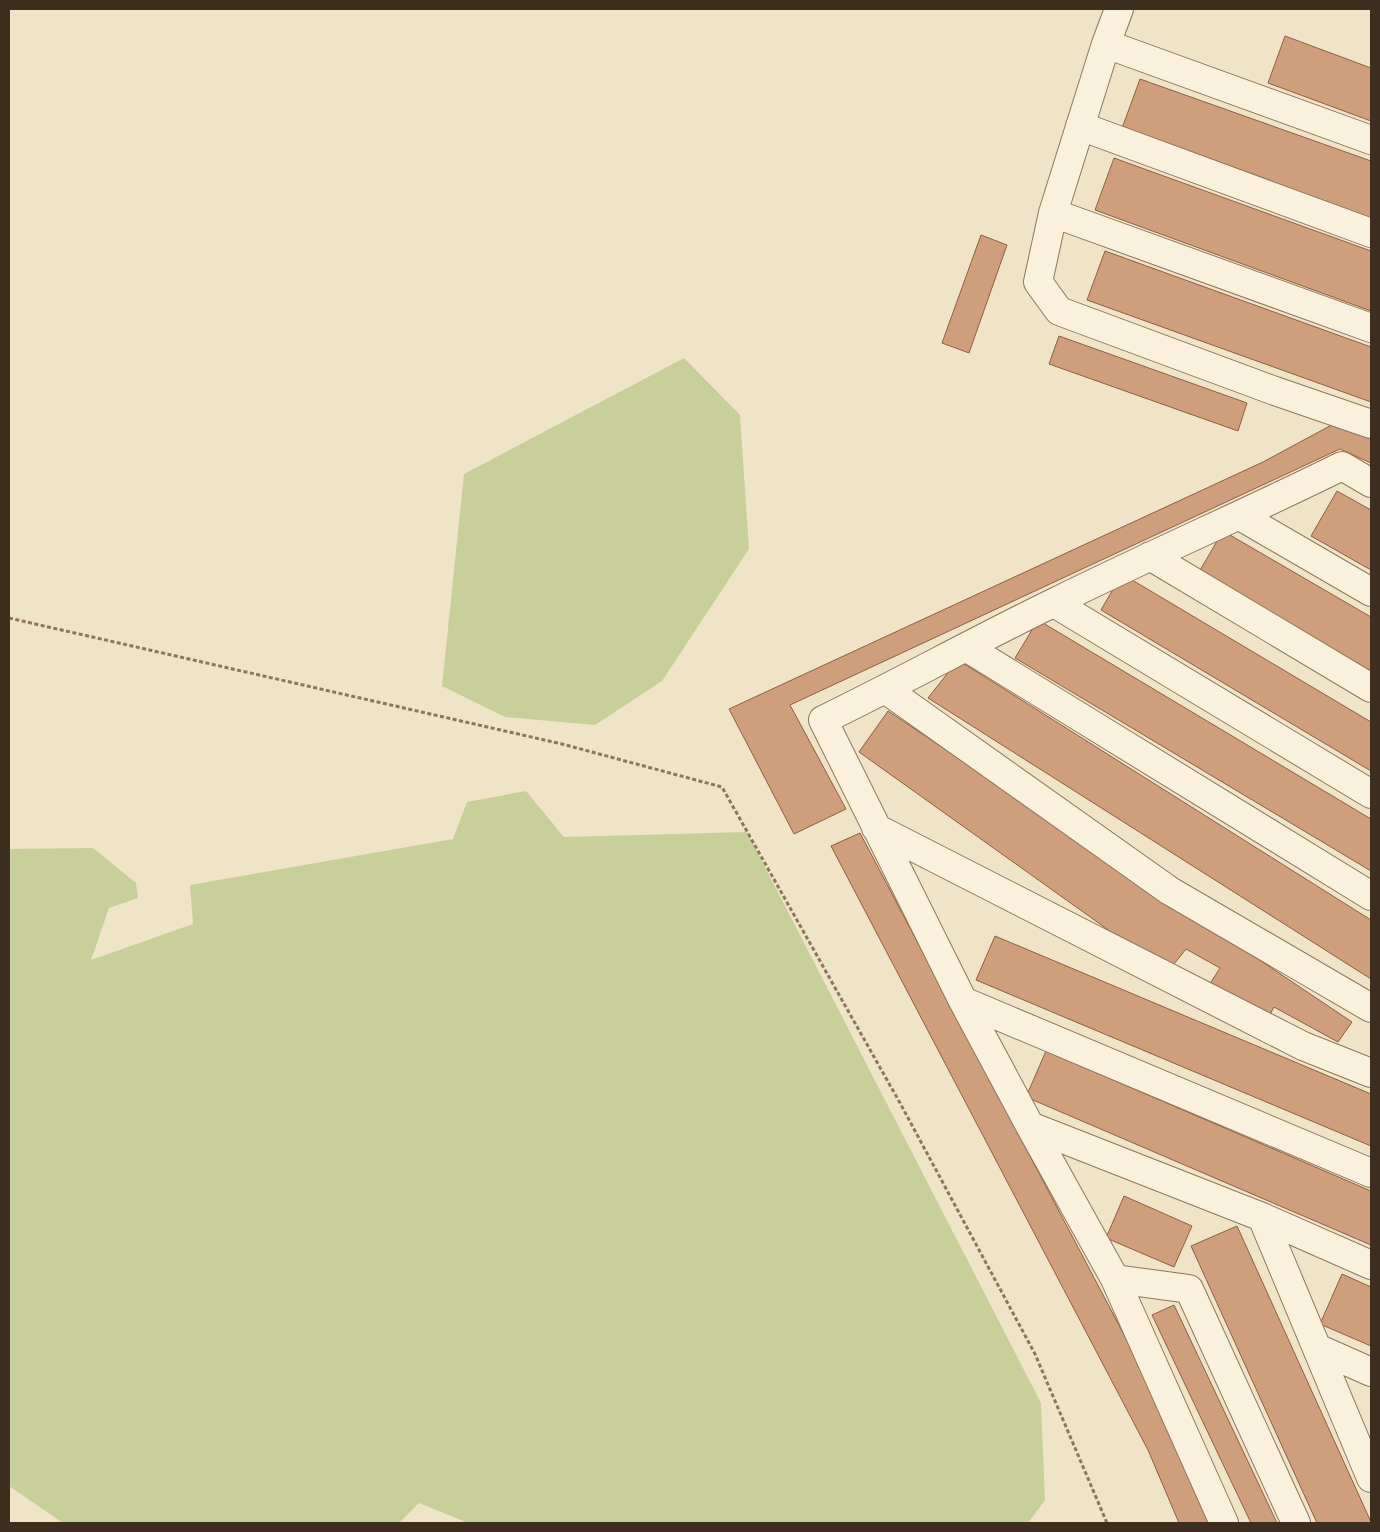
<svg xmlns="http://www.w3.org/2000/svg" width="1380" height="1532" font-family="'Source Serif 4',serif">
<style>
.green{fill:#c9cf9b}
.building{fill:#cf9f7d;stroke:#8d5f41}
.lines{fill:none;stroke-linecap:round;stroke-linejoin:round}
.minor-casing{stroke:#8d765c;stroke-width:30}
.path{stroke:#8d765c;stroke-width:3;stroke-dasharray:4 2.5;stroke-linecap:butt}
.minor{stroke:#faf1dc;stroke-width:28}
</style>
<rect width="100%" height="100%" fill="#f0e4c8"/>
<!-- green -->
<path class="green" d="M684 358 740 415 749 549 662 681 595 725 505 717 442 686 464 474Z
M526 791 564 837 747 832 1041 1403 1045 1500 1028 1523H468L419 1503 399 1523H63L9 1486V849L93 848 136 883 138 898 109 908 91 960 193 924 190 885 453 839 467 802Z"/>
<!-- building -->
<path class="building" d="M1285 36 1371 68V121L1268 83Z
M1140 79 1371 161V220L1121 131Z
M1114 158 1371 251V311L1095 210Z
M981 235 1007 245 969 353 942 343Z
M1105 251 1371 347V402L1087 300Z
M1059 336 1247 403 1238 431 1049 364Z
M1339 421 1371 436V463L1340 449 790 705 846 809 794 834 729 709 1263 462Z
M1337 491 1371 510V570L1311 536Z
M1223 531 1371 617V673L1199 572Z
M1122 574 1371 722V771L1101 610Z
M1038 620 1371 819V871L1015 658Z
M958 660 1371 920V979L928 698Z
M888 711 1352 1022 1338 1042 1274 1007 1267 1020 1206 990 1220 968 1186 949 1170 969 1121 939 859 752Z
M860 833 1171 1424 1213 1523H1179L1148 1450 831 846Z
M995 936 1371 1094V1146L976 980Z
M1046 1051 1371 1191V1245L1026 1097Z
M1124 1196 1192 1226 1174 1267 1106 1238Z
M1237 1226 1371 1522V1523H1317L1191 1246Z
M1342 1274 1371 1287V1346L1320 1324Z
M1174 1305 1277 1523H1251L1152 1315Z"/>
<g class="lines">
<defs>
<path id="minor" d="M1119 9 1106 44 1053 213 1038 282 1059 311 1275 391 1371 424
M1106 44 1371 140
M1080 126 1371 233
M1053 213 1371 328
M1240 516 1371 592
M1150 556 1371 688
M1054 603 1371 794
M966 647 1371 896
M885 689 1170 891 1371 1008
M876 828 1303 1046 1371 1073
M963 1001 1371 1173
M1030 1126 1262 1217 1371 1478
M1262 1217 1371 1265
M1115 1279 1189 1289 1296 1523
M1317 1348 1371 1372
M1224 1523 1115 1279 1030 1126 963 1001 823 720C901 682 977 640 1055 602 1150 555 1247 513 1342 466L1371 483"/>
</defs>
<!-- minor casing -->
<use href="#minor" class="minor-casing"/>
<!-- path -->
<path class="path" d="M9 618 562 744 722 787 900 1103 1035 1354 1107 1523"/>
<!-- minor -->
<use href="#minor" class="minor"/>
</g>
<!-- border -->
<rect width="1380" height="1532" fill="none" stroke="#3d2e20" stroke-width="20"/>
</svg>
